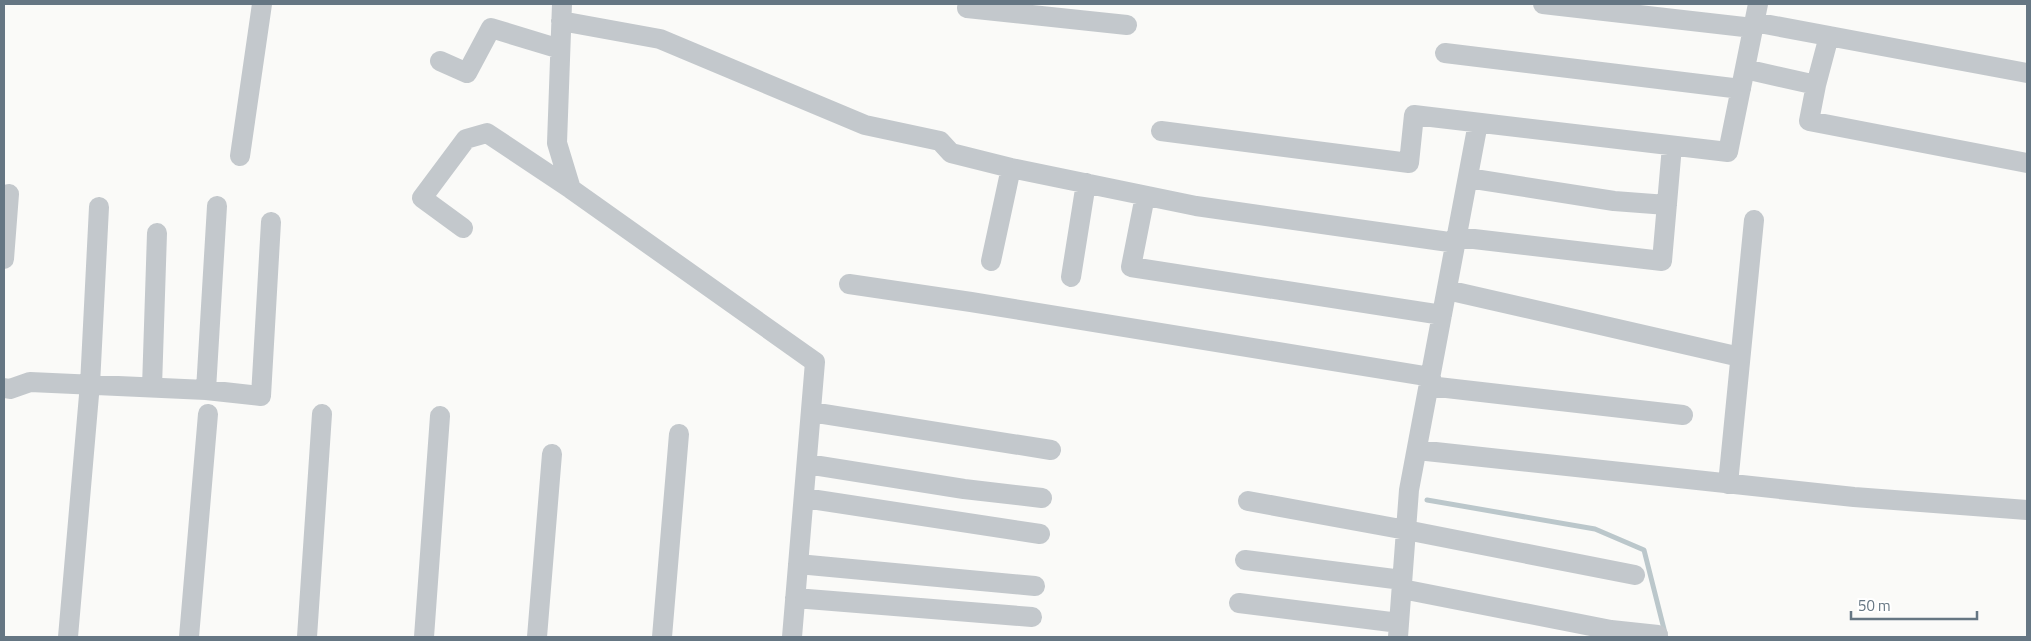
<svg xmlns="http://www.w3.org/2000/svg" width="2031" height="641" font-family="'Titillium Web',sans-serif">
<style>
.lines{fill:none;stroke-linecap:round;stroke-linejoin:round}
.stream{stroke:#bbc7cb;stroke-width:5}
.minor{stroke:#c3c8cc;stroke-width:20}
</style>
<rect width="100%" height="100%" fill="#fafaf8"/>
<g class="lines">
<!-- stream -->
<path class="stream" d="M1427 500 1595 529 1644 550 1665 633"/>
<!-- minor -->
<path class="minor" d="M562 4 557 143 571 189 815 362 792 637
M968 4 967 8 1127 25
M1543 4 1753 28
M561 21 660 39 865 125 940 141 951 153 1011 168 1196 206 1456 243
M1754 22 2027 73
M1445 53 1741 89
M440 61 467 73 491 28 560 49
M1745 69 1816 85 1809 121 2027 163
M1816 85 1829 36
M1161 131 1409 163 1414 115 1728 152 1758 4
M240 156 262 4
M1468 178 1614 201 1667 205
M1145 196 1131 267 1442 315
M463 228 422 198 466 139 487 133 571 189
M1457 237 1662 261 1672 146
M4 259 9 194
M991 261 1011 168
M1071 277 1086 183
M849 284 971 302 1431 377
M1447 290 1740 357
M90 385 99 207
M1429 386 1683 415
M152 387 157 233
M4 388 10 389 30 382 206 390 261 396 271 222
M206 390 217 206
M811 412 1051 450
M1417 450 1854 497 2027 510
M807 464 964 489 1042 498
M1728 484 1754 220
M804 498 1040 534
M1248 501 1406 530 1635 575
M1245 560 1402 580
M798 564 1035 586
M1402 589 1611 630 1658 635
M795 598 1032 617
M1239 603 1399 623
M68 637 89 395
M189 637 208 414
M307 637 322 414
M424 637 440 416
M537 637 552 454
M662 637 679 434
M1398 637 1409 490 1478 123"/>
</g>
<!-- border -->
<rect width="2031" height="641" fill="none" stroke="#657683" stroke-width="10"/>
<!-- scale -->
<path d="M1851 611v8h126v-8" fill="none" stroke="#657683" stroke-width="2.5"/>
<text x="1858" y="611" font-size="15" fill="#657683" stroke="#ffffff" stroke-width="4" paint-order="stroke">50 m</text>
</svg>
